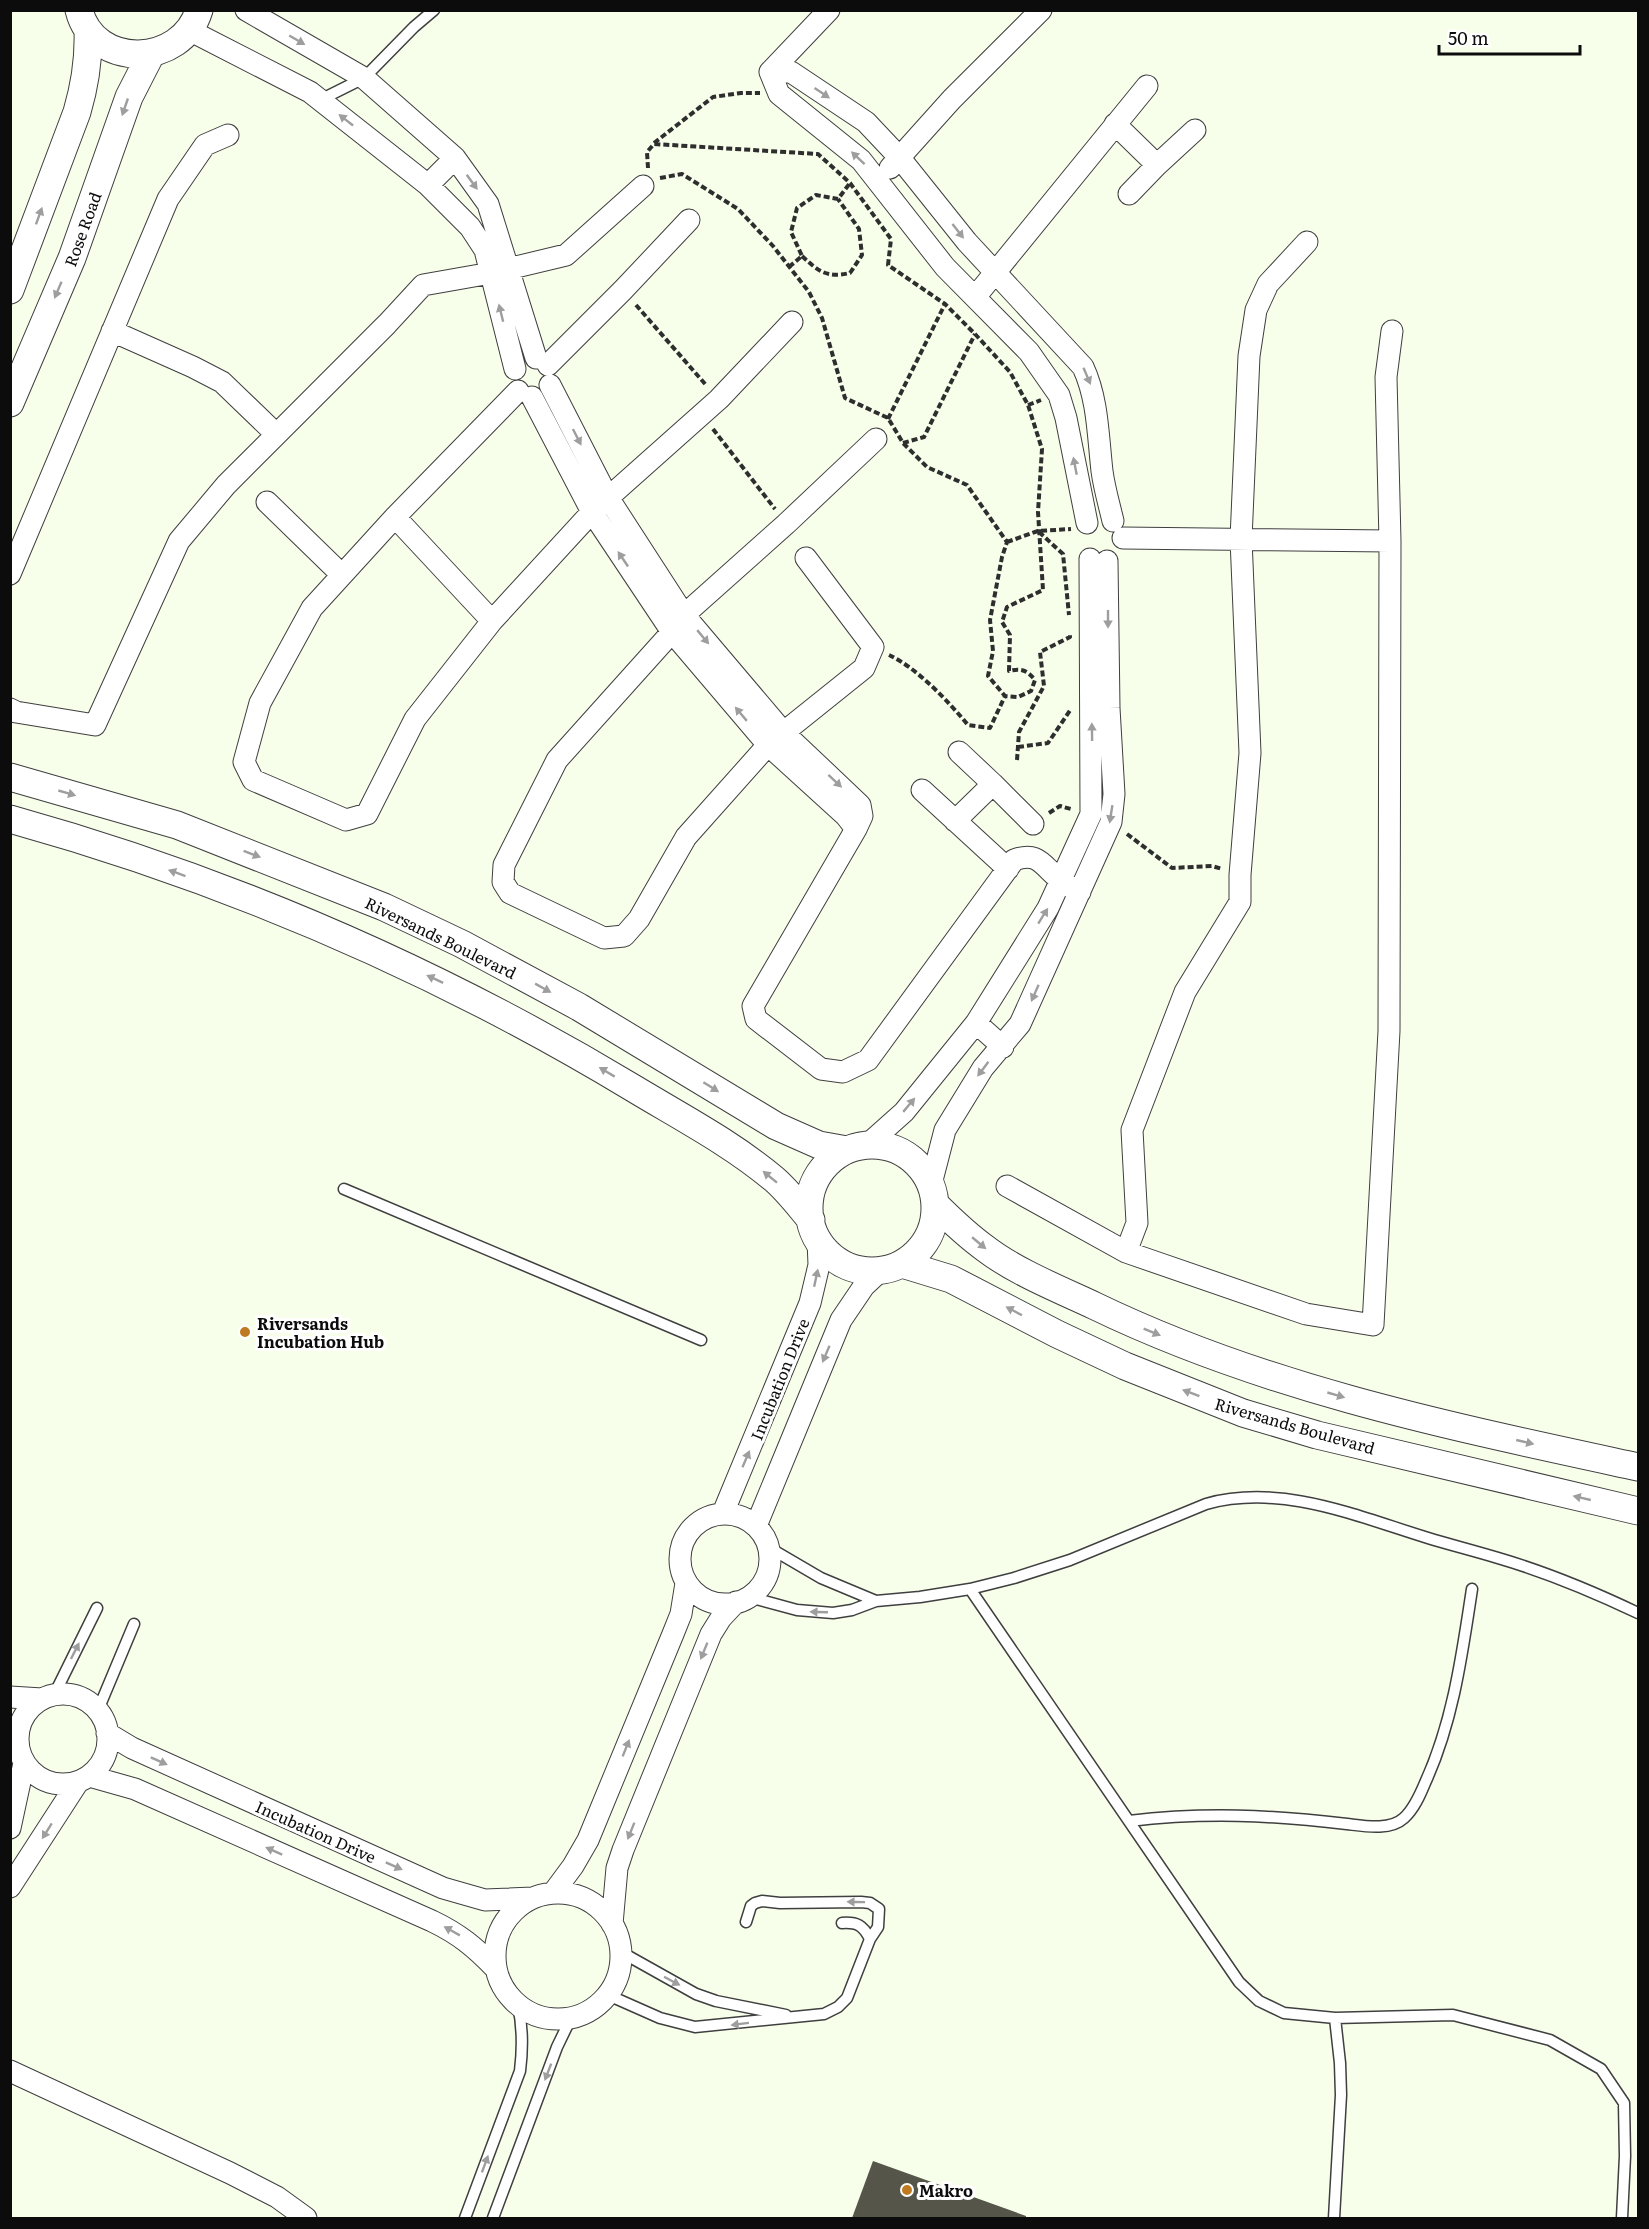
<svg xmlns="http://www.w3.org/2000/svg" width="1649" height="2229" font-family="Literata,serif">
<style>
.building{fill:#555548;filter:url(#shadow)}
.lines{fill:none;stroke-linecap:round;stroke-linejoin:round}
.service-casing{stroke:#3f3f3f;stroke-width:13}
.minor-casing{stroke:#3f3f3f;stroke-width:23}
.tertiary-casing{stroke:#3f3f3f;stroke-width:29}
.path{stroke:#2e2e2e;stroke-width:4;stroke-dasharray:6 3;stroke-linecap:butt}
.service{stroke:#fff;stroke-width:10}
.minor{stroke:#fff;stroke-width:21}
.tertiary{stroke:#fff;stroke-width:27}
.oneway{fill:#9e9e9e}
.poi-dot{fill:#bf7921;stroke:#fff;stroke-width:2}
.labels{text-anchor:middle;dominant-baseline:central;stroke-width:6;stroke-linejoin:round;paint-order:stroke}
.street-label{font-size:16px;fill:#0c0c0c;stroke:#fff}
.poi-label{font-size:16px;font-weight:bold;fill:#0c0c0c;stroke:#fff;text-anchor:start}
</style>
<defs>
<filter id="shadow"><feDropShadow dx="6" dy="4" stdDeviation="0" flood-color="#0004"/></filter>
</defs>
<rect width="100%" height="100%" fill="#f7ffeb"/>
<!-- building -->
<path class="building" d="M873 2161 1026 2216V2218H852Z"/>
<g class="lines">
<defs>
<path id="service" d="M320 100 364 78 414 27 434 10
M344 1189 701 1340
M768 1547 821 1578 876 1601
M970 1589 1239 1982 1259 2001 1284 2013 1335 2018 1453 2015 1550 2040 1601 2069 1624 2103 1625 2156 1622 2218
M749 1597 797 1610 833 1613 852 1610 876 1601 920 1597 970 1589 1014 1578 1070 1560 1206 1504C1281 1483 1356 1516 1428 1538 1451 1545 1475 1551 1498 1558 1546 1572 1594 1592 1638 1613
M54 1695 97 1608
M98 1710 134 1624
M1129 1821C1205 1812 1271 1815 1347 1824 1364 1826 1390 1831 1404 1818 1414 1809 1420 1795 1425 1783 1453 1722 1462 1655 1472 1589
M842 1923C857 1922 863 1925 870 1939
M621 1952 696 1994 716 2001 786 2015
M608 1995 660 2018 695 2027 824 2014 838 2007 847 1998 870 1939 878 1927 879 1909 870 1903 861 1902 780 1903 762 1901 755 1903 751 1906 746 1922
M465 2218 520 2071C523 2047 523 2028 518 2005
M493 2218 557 2047 571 2018
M1334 2218 1341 2095 1340 2063 1335 2018"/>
<path id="minor" d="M246 10 364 78 455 158 488 204 536 358
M189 30 310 92 428 185 470 227 485 250 515 369
M770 72H791L866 122 899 157 967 242 1083 367C1098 399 1098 436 1102 471 1104 487 1109 504 1113 521
M770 72 779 94 861 160 945 267 1029 352 1059 395 1066 418 1087 523
M770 72 829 10
M1115 124 1157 165 1129 194
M1157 165 1195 130
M890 168 952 99 1041 10
M428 185 455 158
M1307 242 1268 284 1256 310 1249 356 1241 539 1250 753 1240 875V902L1185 992 1132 1130 1137 1223 1126 1252 1306 1314 1373 1325 1389 1031 1390 541 1386 377 1392 331
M976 296 1147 86
M112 331 193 367 222 382 276 434
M548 365 623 290 689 220
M550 385 607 496 684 615 784 733 860 805 862 816 856 829 753 1006 756 1019 821 1069 843 1072 868 1060 1014 860C1038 851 1042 865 1059 879 1065 885 1073 888 1080 892
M518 391 395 517 312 608 260 703 244 762 253 780 346 820 367 814 415 719 492 621 592 512 719 399 792 322
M532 397 592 512 672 632 768 745 846 816 856 829
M267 502 342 575
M395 517 492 621
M1123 538 1390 541
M806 558 873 647 864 668 768 745 686 837 639 919 624 936 604 938 510 893 503 882 504 865 557 760 672 632 684 615 786 524 876 439
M10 574 168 199 205 145 228 135
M10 709 16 712 95 725 179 541 226 485 387 324 423 285 491 273 566 255 643 186
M993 784 1033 824
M922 790 1008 869
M955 821 993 784 959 752
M976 1023 1003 1047
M867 1145 904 1112 976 1023 1048 908 1091 814 1090 559
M931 1184 945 1130 983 1068 1020 1024 1111 822 1114 794 1109 708 1107 561
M1007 1186 1126 1252
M723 1513 810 1303 819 1265 818 1240
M680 1559a45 45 0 1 1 90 0a45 45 0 1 1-90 0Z
M756 1526 841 1320 864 1286 880 1271
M18 1739a45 45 0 1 1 90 0a45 45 0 1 1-90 0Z
M10 1697 42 1699
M107 1733 132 1748 443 1888 485 1900 533 1898
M89 1776 135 1789 432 1921C459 1934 475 1947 496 1969
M10 1828 24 1763
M10 1887 78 1782
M553 1893 573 1866 588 1840 673 1634 681 1614 686 1583
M495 1956a63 63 0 1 1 126 0a63 63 0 1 1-126 0Z
M612 1924 617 1868 623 1850 711 1634 721 1618 736 1602
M10 2071 230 2173 277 2197 306 2218"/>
<path id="tertiary" d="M79 10C94 70 182 67 199 10
M10 290 77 112C85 85 89 59 88 30
M10 403 72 258 129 97 151 54
M10 777 177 825 384 907 462 944 579 1007 776 1126 819 1145 847 1150
M10 819C229 880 439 971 633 1088 681 1117 731 1143 774 1179 788 1191 799 1206 811 1220
M809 1208a63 63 0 1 1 126 0a63 63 0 1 1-126 0Z
M935 1204C951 1220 968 1236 986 1249 1016 1272 1061 1290 1095 1306 1267 1389 1453 1427 1638 1467
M902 1264 951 1279 1057 1334 1125 1366 1243 1413 1317 1435 1638 1511"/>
</defs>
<!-- service casing -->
<use href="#service" class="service-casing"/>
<!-- minor casing -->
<use href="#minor" class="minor-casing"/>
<!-- tertiary casing -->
<use href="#tertiary" class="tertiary-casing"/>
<!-- path -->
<path class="path" d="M654 143 713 97 741 93H760
M648 168 647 152 654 144 818 154 850 183 891 239 888 265 945 304 975 334 1010 372 1028 405 1042 449 1038 512 1043 590 1007 607 1002 622 1010 635 1009 671C1021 668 1027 670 1035 680L1031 691 1018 697 1005 696
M660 178 682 174 738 209 773 246 809 292 822 318 845 398 888 418 903 443 927 467 967 485 1007 542 1002 557 990 620 993 651 988 676 1005 696 990 728 968 725C948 701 917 668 889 655
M802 256C819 272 827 278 850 273L862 255 859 229 838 199
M789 267 802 256 791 232 797 208 816 195 838 199 850 183
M636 305 706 385
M1028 405 1041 400
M888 419 945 304
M713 429 775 509
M903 443 924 437 975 334
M1039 532 1063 554 1069 615
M1007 542 1038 531 1071 529
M1018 747 1048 743 1071 709
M1017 760 1019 732 1044 686 1040 652 1070 637V634
M1049 813 1060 806 1071 809
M1127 834 1172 868 1212 866 1222 869"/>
<!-- service -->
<use href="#service" class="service"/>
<!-- minor -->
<use href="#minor" class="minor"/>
<!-- tertiary -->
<use href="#tertiary" class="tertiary"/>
</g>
<!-- one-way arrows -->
<defs><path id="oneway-solid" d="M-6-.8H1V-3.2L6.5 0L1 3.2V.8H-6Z" transform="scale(1.5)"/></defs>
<g class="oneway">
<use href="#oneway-solid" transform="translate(297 40) rotate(30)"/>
<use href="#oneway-solid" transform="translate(822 93) rotate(34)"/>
<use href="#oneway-solid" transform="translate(125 107) rotate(109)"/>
<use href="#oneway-solid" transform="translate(346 120) rotate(-142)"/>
<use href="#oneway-solid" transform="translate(858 158) rotate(-137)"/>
<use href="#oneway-solid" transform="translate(472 182) rotate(54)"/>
<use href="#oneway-solid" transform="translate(39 216) rotate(-70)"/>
<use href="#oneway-solid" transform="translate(958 231) rotate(52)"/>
<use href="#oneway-solid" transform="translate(58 290) rotate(113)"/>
<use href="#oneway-solid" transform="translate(501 313) rotate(-104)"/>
<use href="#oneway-solid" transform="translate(1087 376) rotate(67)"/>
<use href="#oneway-solid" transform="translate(577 437) rotate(63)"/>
<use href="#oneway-solid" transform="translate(1075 466) rotate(-101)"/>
<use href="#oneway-solid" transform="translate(623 559) rotate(-124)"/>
<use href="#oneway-solid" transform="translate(1108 619) rotate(90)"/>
<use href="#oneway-solid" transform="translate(703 637) rotate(50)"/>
<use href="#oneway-solid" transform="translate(741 714) rotate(-130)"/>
<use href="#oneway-solid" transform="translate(1092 732) rotate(-91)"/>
<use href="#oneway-solid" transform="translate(835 781) rotate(43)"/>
<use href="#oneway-solid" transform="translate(67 793) rotate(16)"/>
<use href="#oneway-solid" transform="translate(1111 814) rotate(99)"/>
<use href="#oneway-solid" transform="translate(252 854) rotate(21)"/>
<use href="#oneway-solid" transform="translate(177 873) rotate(-160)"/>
<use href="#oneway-solid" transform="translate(1043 916) rotate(-58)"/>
<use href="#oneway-solid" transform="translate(435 979) rotate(-155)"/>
<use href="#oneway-solid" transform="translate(543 988) rotate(29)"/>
<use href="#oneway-solid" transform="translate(1035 993) rotate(114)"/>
<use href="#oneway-solid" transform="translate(983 1069) rotate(127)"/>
<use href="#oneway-solid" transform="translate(607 1072) rotate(-149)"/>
<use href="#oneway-solid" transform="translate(711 1087) rotate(32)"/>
<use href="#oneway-solid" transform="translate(909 1105) rotate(-50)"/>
<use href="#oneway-solid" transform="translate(770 1177) rotate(-141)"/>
<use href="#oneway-solid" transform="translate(979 1243) rotate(40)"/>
<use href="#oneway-solid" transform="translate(816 1278) rotate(-78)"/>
<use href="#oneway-solid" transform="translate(1014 1311) rotate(-152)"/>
<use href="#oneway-solid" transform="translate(1152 1332) rotate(22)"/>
<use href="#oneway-solid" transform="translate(826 1354) rotate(113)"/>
<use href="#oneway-solid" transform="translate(1191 1393) rotate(-159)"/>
<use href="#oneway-solid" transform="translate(1336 1395) rotate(16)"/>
<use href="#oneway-solid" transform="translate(1525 1442) rotate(13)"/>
<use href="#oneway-solid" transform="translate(746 1459) rotate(-67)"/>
<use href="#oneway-solid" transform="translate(1582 1498) rotate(-167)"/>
<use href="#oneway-solid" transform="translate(819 1612) rotate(-178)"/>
<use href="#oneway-solid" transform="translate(75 1651) rotate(-63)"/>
<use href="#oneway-solid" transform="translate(704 1651) rotate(112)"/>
<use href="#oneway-solid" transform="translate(626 1748) rotate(-68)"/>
<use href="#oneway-solid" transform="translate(159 1761) rotate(24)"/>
<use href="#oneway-solid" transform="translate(47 1831) rotate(122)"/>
<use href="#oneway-solid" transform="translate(631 1831) rotate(112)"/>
<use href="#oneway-solid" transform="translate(274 1851) rotate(-156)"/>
<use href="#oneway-solid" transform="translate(394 1866) rotate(24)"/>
<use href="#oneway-solid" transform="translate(856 1902) rotate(-179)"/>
<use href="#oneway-solid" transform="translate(452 1931) rotate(-151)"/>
<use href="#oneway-solid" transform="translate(672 1981) rotate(28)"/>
<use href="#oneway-solid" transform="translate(740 2024) rotate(173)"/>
<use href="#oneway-solid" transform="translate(548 2072) rotate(111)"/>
<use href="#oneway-solid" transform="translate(485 2164) rotate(-70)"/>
</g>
<!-- markers -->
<g class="poi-dot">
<circle cx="245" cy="1332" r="6"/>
<circle cx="907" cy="2190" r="6"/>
</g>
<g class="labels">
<!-- street labels -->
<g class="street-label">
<text transform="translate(82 229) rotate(-70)">Rose Road</text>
<text transform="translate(441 937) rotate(26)">Riversands Boulevard</text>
<text transform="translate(779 1379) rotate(-68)">Incubation Drive</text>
<text transform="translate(1295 1425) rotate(16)">Riversands Boulevard</text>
<text transform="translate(316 1831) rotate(24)">Incubation Drive</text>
</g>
<!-- poi labels -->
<g class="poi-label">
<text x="257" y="1323">Riversands<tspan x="257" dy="18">Incubation Hub</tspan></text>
<text x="919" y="2190">Makro</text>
</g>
</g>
<!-- border -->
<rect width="1649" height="2229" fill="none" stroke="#0c0c0c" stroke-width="24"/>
<!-- scale -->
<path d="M1439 45v9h141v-9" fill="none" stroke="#0c0c0c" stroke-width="3"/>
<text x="1448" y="45" font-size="18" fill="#0c0c0c" stroke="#ffffff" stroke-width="4.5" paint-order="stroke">50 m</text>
</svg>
